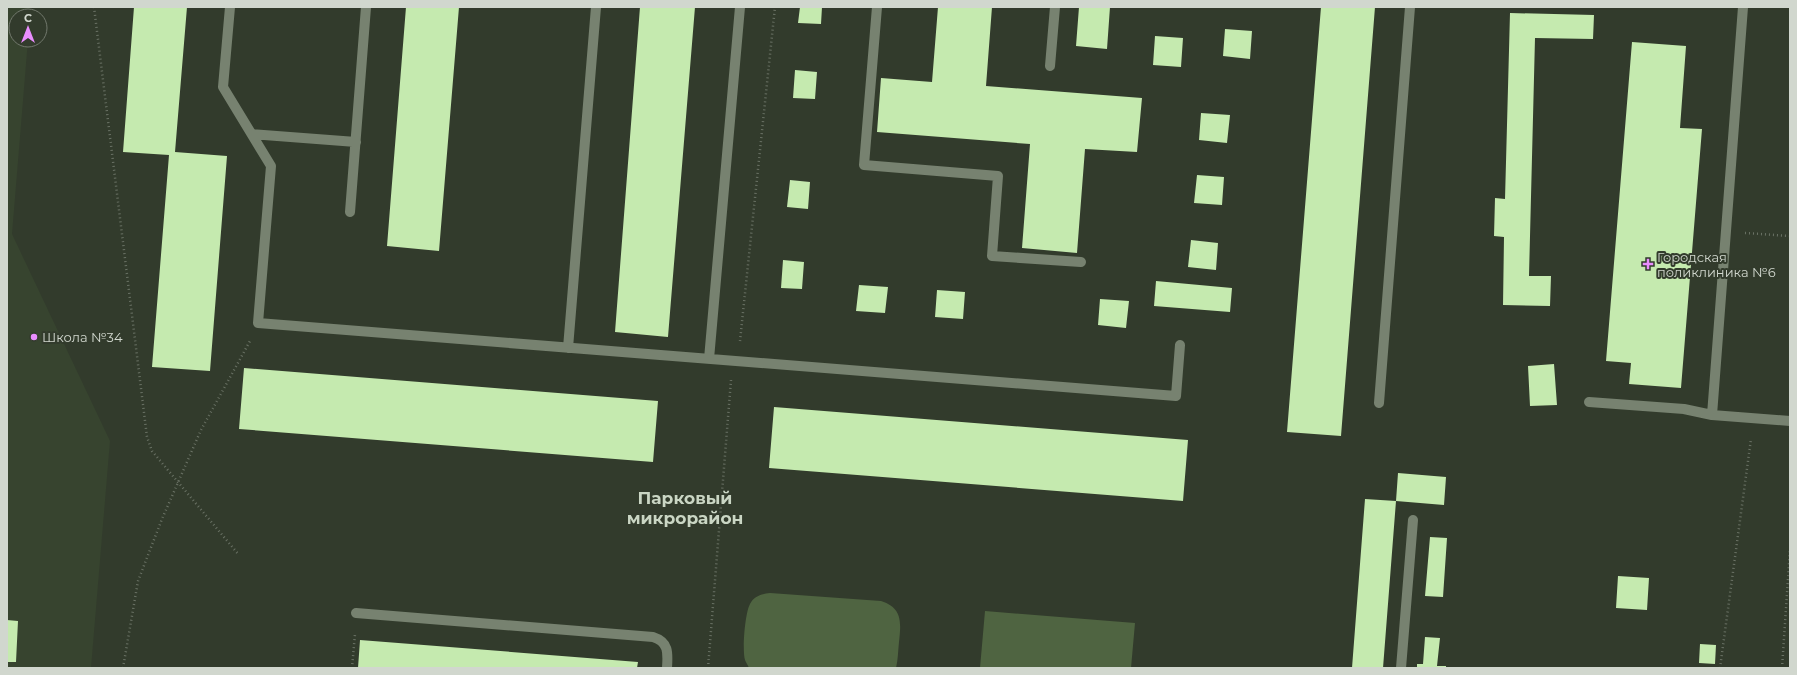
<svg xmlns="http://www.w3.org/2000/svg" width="1797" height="675" font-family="Montserrat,sans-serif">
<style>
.built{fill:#37442f}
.green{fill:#4f6441}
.building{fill:#c5eaaf}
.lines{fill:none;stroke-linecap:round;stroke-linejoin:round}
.path{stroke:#6a7265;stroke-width:2.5;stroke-dasharray:1 3;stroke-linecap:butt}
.lane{stroke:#778270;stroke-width:10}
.poi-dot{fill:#e98dfe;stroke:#323b2c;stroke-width:1.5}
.labels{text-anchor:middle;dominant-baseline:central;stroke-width:4;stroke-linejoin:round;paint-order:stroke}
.poi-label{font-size:13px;fill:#d1d7ce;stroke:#323b2c;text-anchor:start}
.district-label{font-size:17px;font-weight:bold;fill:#cad6c4;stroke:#323b2c}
</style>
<rect width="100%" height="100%" fill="#323b2c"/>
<!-- built -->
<path class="built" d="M7 7H30V16H16V40H28L12 234 110 441 91 668H7Z"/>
<!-- green -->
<path class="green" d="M770 593 881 601C903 608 901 623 899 642 898 651 898 660 896 668H749C748 665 746 663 745 660 742 650 745 613 750 604 754 596 762 594 770 593Z
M985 611 1135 623 1131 668H980Z"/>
<!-- building -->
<path class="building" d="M134 7H187L175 152 227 156 210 371 152 367 169 155 123 152Z
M406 7H459L439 251 387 246Z
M640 7H695L668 337 615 332Z
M800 7H822L821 24 798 23Z
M938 7H992L986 86 1142 98 1137 152 1085 149 1077 253 1022 248 1030 144 877 132 881 78 932 82Z
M1079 7H1110L1107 49 1076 46Z
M1321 7H1375L1341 436 1287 432Z
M1510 13 1594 15 1593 39 1535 38 1529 276H1551L1550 306 1503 305 1504 237 1494 236 1495 198 1505 199Z
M1225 29 1252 31 1250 59 1223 56Z
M1155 36 1183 38 1181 67 1153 65Z
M1632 42 1686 46 1680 128 1702 129 1681 388 1629 384 1631 363 1606 361Z
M795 70 817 72 815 99 793 98Z
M1201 113 1230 115 1227 143 1199 140Z
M1197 175 1224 177 1222 205 1194 203Z
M790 180 810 182 808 209 787 207Z
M1191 240 1218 243 1216 270 1188 267Z
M783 260 804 262 802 289 781 288Z
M1156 281 1232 288 1230 312 1154 306Z
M859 285 888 287 885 313 856 311Z
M937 290 965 292 963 319 935 317Z
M1100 299 1129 301 1126 328 1098 325Z
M1554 364 1557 405 1530 406 1528 366Z
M244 368 658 401 653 462 239 429Z
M774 407 1188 440 1183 501 769 468Z
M1398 473 1446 477 1444 505 1396 501Z
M1365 499 1396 501 1383 668H1352Z
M1430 537 1447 538 1443 597 1425 596Z
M1618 576 1649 578 1647 610 1616 608Z
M7 620 18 621 16 662H7Z
M1425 637 1440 638 1437 666H1446V668H1417V664H1423Z
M360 640 638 662 637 668H358Z
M1700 644 1716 645 1715 664 1699 663Z"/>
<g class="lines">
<!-- path -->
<path class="path" d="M94 7 147 437 152 451 239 555
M1745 233 1790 236
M740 341 775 7
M123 668 138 581 162 519 201 430 250 341
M352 668 355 634
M708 668 731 380
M1720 668 1751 439
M1782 668 1790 549"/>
<!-- lane -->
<path class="lane" d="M230 7 223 87 271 166 258 323 1176 396 1180 345
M877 7 864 165 998 176 992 256 1081 262
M1743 7 1712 415 1790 421
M1050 66 1055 7
M252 134 356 142
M350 212 366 7
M568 348 596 7
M709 359 740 7
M1589 402 1684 409 1712 415
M1379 403 1410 7
M356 613 653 637C669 642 668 653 667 668
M1401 668 1413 520"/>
</g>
<!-- markers -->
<g class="poi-dot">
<path d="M1646 258h4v4h4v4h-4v4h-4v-4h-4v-4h4z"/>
<circle cx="34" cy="337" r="4"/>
</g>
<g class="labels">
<!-- poi labels -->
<g class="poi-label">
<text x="1657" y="257">Городская<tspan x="1657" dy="15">поликлиника №6</tspan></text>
<text x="42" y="337">Школа №34</text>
</g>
<!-- district labels -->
<g class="district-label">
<text x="685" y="498">Парковый<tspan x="685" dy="20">микрорайон</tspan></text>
</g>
</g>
<!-- border -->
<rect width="1797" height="675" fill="none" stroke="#d1d7ce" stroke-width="16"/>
<!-- north arrow -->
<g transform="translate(28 28)"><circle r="19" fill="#323b2c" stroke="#72796d"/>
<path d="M0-3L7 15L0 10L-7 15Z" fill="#e98dfe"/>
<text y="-6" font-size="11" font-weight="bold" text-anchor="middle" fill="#d1d7ce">С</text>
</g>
</svg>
